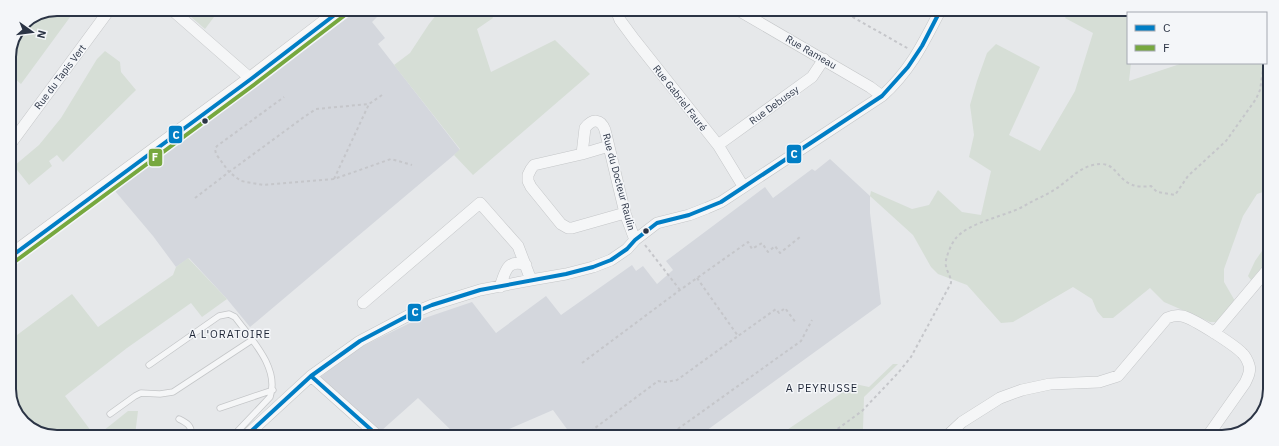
<svg xmlns="http://www.w3.org/2000/svg" width="1279" height="446" font-family="'IBM Plex Sans',sans-serif">
<style>
.built{fill:#d4d7dd}
.green{fill:#d6ded6}
.lines{fill:none;stroke-linecap:round;stroke-linejoin:round}
.lane-casing{stroke:#c4c6c8;stroke-width:7}
.street-casing{stroke:#c4c6c8;stroke-width:12}
.secondary-casing{stroke:#c4c6c8;stroke-width:16}
.path{stroke:#c5c6ca;stroke-width:2;stroke-dasharray:3 3;stroke-linecap:butt}
.lane{stroke:#f5f6f7;stroke-width:5.5}
.street{stroke:#f5f6f7;stroke-width:11}
.secondary{stroke:#f8f8f8;stroke-width:15}
.bus-1-casing{stroke:#f4f6f9;stroke-width:7}
.bus-2-casing{stroke:#f4f6f9;stroke-width:7}
.bus-1{stroke:#007ec5;stroke-width:4}
.bus-2{stroke:#77a83f;stroke-width:4}
.bus-dot{fill:#2b3445;stroke:#f4f6f9;stroke-width:1.5}
.labels{text-anchor:middle;dominant-baseline:central;stroke-width:3;stroke-linejoin:round;paint-order:stroke}
.street-label{font-size:10px;fill:#2b3445;stroke:#f4f6f9}
.neighbourhood-label{font-size:11px;letter-spacing:1px;fill:#1d2536;stroke:#f4f6f9}
.rim{fill:none;stroke:#2b3445;stroke-width:2}
.line-badge{stroke:#f4f6f9;stroke-width:1.5}
.badge-label{font-size:11px;text-anchor:middle;font-weight:bold;fill:#fff}
</style>
<rect width="100%" height="100%" fill="#e6e8ea"/>
<!-- built -->
<path class="built" d="M358 10H372L377 17 372 22 385 38 378 44 460 150 250 327 227 299 189 258 176 267 153 236 115 191Z
M830 159 870 196V213L881 304 699 436H572L553 410 495 435H456L418 398 381 431 319 378 359 348 367 344 410 323 472 302 496 333 546 296 561 315 632 265 636 271 643 266 657 284 673 270 666 261 765 187 773 198 812 169 815 171Z"/>
<!-- green -->
<path class="green" d="M57 9H76L21 84 14 78 9 84V54L23 23Z
M182 9H220L205 29Z
M460 10H488L493 18 477 29 491 72 555 40 590 74 473 175 454 155 460 149 394 65 410 53 429 24 437 14 456 12Z
M1071 11H1149V13H1128V63H1131L1129 81 1183 63H1266V44L1270 54 1269 190 1257 194 1243 216 1224 269V282L1235 301 1216 322H1210L1164 302 1150 288 1113 318H1103L1097 311 1092 299 1073 287 1013 322 1001 323 967 285 938 274 931 267 913 235 870 196 871 191 912 209 929 205 938 190 962 212 981 215 991 171 969 157 974 135 970 105 977 81 987 53 996 44 1040 67 1009 135 1040 151 1075 91 1093 33 1065 18Z
M105 51 120 62 121 72 136 90 63 162 57 155 49 161 52 166 29 185 14 166 39 145 61 118 97 59Z
M1269 241 1268 260 1251 280 1248 276 1255 261Z
M188 258 227 299 202 317 191 303 127 348 65 396 94 435H42L19 418 9 392V374L10 372 9 371V341L72 294 98 327 173 275 176 267Z
M893 364H898L864 397 863 429 866 436H778L855 384 869 387Z
M128 411H138L135 435H98Z"/>
<g class="lines">
<defs>
<path id="lane" d="M149 365 219 316 229 314 235 317C251 339 280 368 270 397L234 435
M220 408 273 390
M110 414 135 396 141 393 160 394 173 392 252 340
M179 419C187 423 191 425 192 435"/>
<path id="street" d="M171 9 251 79
M616 10 620 20 634 39 718 145 743 186
M738 10 870 87 882 96
M718 145 812 77 824 59
M9 146 110 9
M609 146 582 154 534 165 531 169 528 175V181L531 187 561 224 568 228H572L625 213
M582 154 585 128C593 118 601 119 605 130L625 213 635 240
M500 287C505 272 507 258 526 265
M363 303 480 203 518 246 531 280
M1214 333 1268 269
M311 376 377 435
M247 435 311 376 360 341 413 313 432 305 480 290 531 280 566 274 593 267 611 260 627 249 635 240 657 223 689 215 707 208 721 202 882 96C910 71 923 44 940 11
M947 436 962 422 1000 398 1022 390 1050 384 1099 382 1118 376 1167 318C1172 316 1177 315 1182 316 1193 318 1236 346 1243 354 1245 356 1248 362 1249 365 1251 371 1248 377 1245 383L1207 437"/>
<path id="secondary" d="M9 258 251 79 341 10"/>
</defs>
<!-- lane casing -->
<use href="#lane" class="lane-casing"/>
<!-- street casing -->
<use href="#street" class="street-casing"/>
<!-- secondary casing -->
<use href="#secondary" class="secondary-casing"/>
<!-- path -->
<path class="path" d="M842 11 909 49
M1266 47V45
M382 95 369 104 316 109 304 117 229 172 241 181 263 185 334 179 391 159 412 165
M334 179 369 104
M195 198 229 172 216 154 215 149 217 146 284 97
M645 245 680 290
M697 278 738 336 776 309 779 313 785 308 796 323
M582 363 680 290 748 242 752 249 762 243 768 252 775 246 780 253 800 237
M595 436 591 431 658 381 665 382 677 380 738 336
M668 436 801 341 812 320
M828 436 862 411 898 373 911 357 951 283C951 276 947 272 946 266 944 260 952 242 956 238 968 224 996 218 1013 211 1019 209 1024 206 1029 203 1037 199 1046 195 1054 190 1069 181 1081 164 1101 164 1121 164 1117 191 1151 186L1157 192 1175 195 1188 176 1226 141 1256 99 1260 90 1264 63"/>
<!-- lane -->
<use href="#lane" class="lane"/>
<!-- street -->
<use href="#street" class="street"/>
<!-- secondary -->
<use href="#secondary" class="secondary"/>
<defs>
<path id="bus-1" d="M9 258 251 79 341 10
M311 376 377 435
M247 435 311 376 360 341 413 313 432 305 480 290 566 274 593 267 611 260 627 249 635 240 657 223 689 215 721 202 882 96 908 67 922 46 940 11"/>
<path id="bus-2" d="M13 263 255 84 345 15"/>
</defs>
<!-- bus-1 casing -->
<use href="#bus-1" class="bus-1-casing"/>
<!-- bus-2 casing -->
<use href="#bus-2" class="bus-2-casing"/>
<!-- bus-1 -->
<use href="#bus-1" class="bus-1"/>
<!-- bus-2 -->
<use href="#bus-2" class="bus-2"/>
</g>
<!-- markers -->
<g class="bus-dot">
<circle cx="205" cy="121" r="3.5"/>
<circle cx="646" cy="231" r="3.5"/>
</g>
<g class="labels">
<!-- street labels -->
<g class="street-label">
<text transform="translate(811 52) rotate(30)">Rue Rameau</text>
<text transform="translate(60 77) rotate(-53)">Rue du Tapis Vert</text>
<text transform="translate(680 98) rotate(52)">Rue Gabriel Fauré</text>
<text transform="translate(774 105) rotate(-36)">Rue Debussy</text>
<text transform="translate(619 182) rotate(75)">Rue du Docteur Raulin</text>
</g>
<!-- neighbourhood labels -->
<g class="neighbourhood-label">
<text x="230" y="334">A L'ORATOIRE</text>
<text x="822" y="388">A PEYRUSSE</text>
</g>
</g>
<!-- crop -->
<path d="M0 0H1279V446H0ZM57 16H1222A41 41 0 0 1 1263 57V389A41 41 0 0 1 1222 430H57A41 41 0 0 1 16 389V57A41 41 0 0 1 57 16Z" fill="#f4f6f9" fill-rule="evenodd"/>
<path class="rim" d="M57 16H1222A41 41 0 0 1 1263 57V389A41 41 0 0 1 1222 430H57A41 41 0 0 1 16 389V57A41 41 0 0 1 57 16Z"/>
<g class="line-badge">
<rect x="168" y="125" width="15" height="19" rx="4" fill="#007ec5"/>
<rect x="786" y="144" width="16" height="20" rx="4" fill="#007ec5"/>
<rect x="148" y="148" width="15" height="19" rx="4" fill="#77a83f"/>
<rect x="407" y="303" width="15" height="19" rx="4" fill="#007ec5"/>
</g>
<g class="badge-label">
<text x="176" y="139">C</text>
<text x="794" y="158">C</text>
<text x="155" y="161">F</text>
<text x="415" y="316">C</text>
</g>
<!-- legend -->
<rect x="1127" y="12" width="140" height="52" fill="#f4f6f9" stroke="#a4a8b1"/>
<rect x="1135" y="25" width="20" height="6" fill="#007ec5" stroke="#a4a8b1"/>
<text x="1163" y="32" font-size="12" fill="#2b3445">C</text>
<rect x="1135" y="45" width="20" height="6" fill="#77a83f" stroke="#a4a8b1"/>
<text x="1163" y="52" font-size="12" fill="#2b3445">F</text>
<!-- north arrow -->
<g transform="translate(32 32) rotate(104)" stroke="#f4f6f9" stroke-width="3" paint-order="stroke">
<path d="M0-3L7 15L0 10L-7 15Z" fill="#2b3445"/>
<text y="-6" font-size="11" font-weight="bold" text-anchor="middle" fill="#2b3445">N</text>
</g>
</svg>
